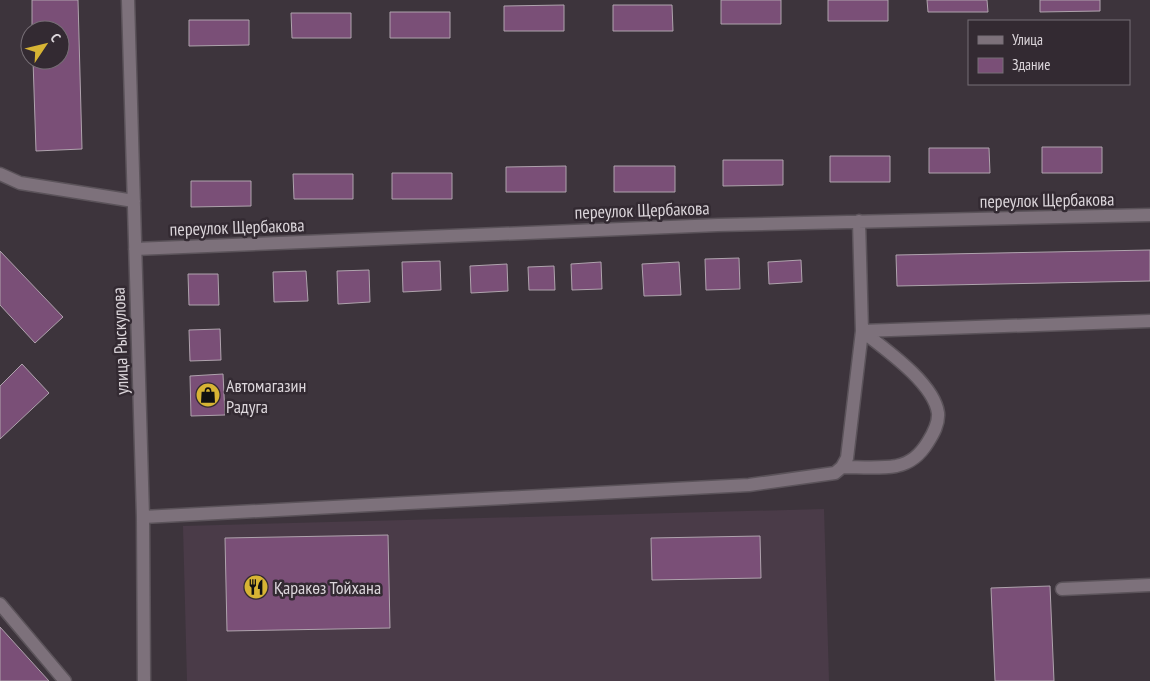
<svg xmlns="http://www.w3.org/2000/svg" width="1150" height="681" font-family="'PT Sans Narrow',sans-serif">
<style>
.built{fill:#4a3b48}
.building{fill:#7a4f77;stroke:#afa3ad}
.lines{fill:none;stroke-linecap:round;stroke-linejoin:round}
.minor-casing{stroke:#5b535a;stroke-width:15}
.minor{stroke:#7d717b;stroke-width:12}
.labels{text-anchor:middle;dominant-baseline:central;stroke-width:5;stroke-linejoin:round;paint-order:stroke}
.street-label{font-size:18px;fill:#dcd6db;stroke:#332a32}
.poi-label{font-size:18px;fill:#dcd6db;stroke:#332a32;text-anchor:start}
</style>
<rect width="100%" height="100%" fill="#3d343c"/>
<!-- built -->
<path class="built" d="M824 509 829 681H187L183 526Z"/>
<!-- building -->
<path class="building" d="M32 0H78L82 149 36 151 33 60H60V30H32Z
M721 0H781V24H721Z
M828 0H888V21H828Z
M927 0H987L988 12H928Z
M1040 0H1100V11L1040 12Z
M564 5V31H504V6Z
M613 5H672L673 31H613Z
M390 12H450V38H390Z
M291 13H351V38H292Z
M189 20H249V45L189 46Z
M1042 147H1102V173H1042Z
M929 148H989L990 173H929Z
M830 156H890V182H830Z
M723 160H783V185L723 186Z
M566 166V192H506V167Z
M614 166H675V192H614Z
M392 173H452V199H392Z
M293 174H353V199H294Z
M191 181H251V206L191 207Z
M1150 250V281L897 286 896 255Z
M0 251 63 317 35 343 0 305Z
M739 258 740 289 706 290 705 259Z
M801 260 802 282 769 284 768 262Z
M440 261 441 290 403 292 402 262Z
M601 262 602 289 572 290 571 264Z
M679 262 681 295 644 296 642 264Z
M507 264 508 291 471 293 470 266Z
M554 266 555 290H529L528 267Z
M369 270 370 302 338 304 337 271Z
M306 271 308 301 274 302 273 272Z
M188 274H218L219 305H189Z
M220 329 221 360 190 361 189 330Z
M22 364 49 393 0 439V386Z
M223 374 225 415 191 416 190 376Z
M388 535 390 628 227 631 225 538Z
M760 536 761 578 652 580 651 538Z
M1050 586 1054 681H995L991 588Z
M0 627 49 681H0Z"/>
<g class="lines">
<defs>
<path id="minor" d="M128 0 143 517 144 681
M0 174 20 183 134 201
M135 249 718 225 1150 215
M862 331 1150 321
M842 467C859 467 879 469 896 466 911 463 920 455 928 442 933 434 939 424 938 413 934 383 885 349 862 331
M143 517 749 485 835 473 842 467 847 458 862 331 859 221
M1062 589 1150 585
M0 604 65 681"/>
</defs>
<!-- minor casing -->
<use href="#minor" class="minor-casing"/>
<!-- minor -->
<use href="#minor" class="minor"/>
</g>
<!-- icons -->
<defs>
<symbol id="shop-disc" viewBox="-11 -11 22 22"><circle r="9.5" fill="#d7b434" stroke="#332a32"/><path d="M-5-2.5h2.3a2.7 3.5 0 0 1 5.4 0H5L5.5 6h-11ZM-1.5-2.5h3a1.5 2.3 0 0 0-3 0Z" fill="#111"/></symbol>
<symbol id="restaurant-disc" viewBox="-11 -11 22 22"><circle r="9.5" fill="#d7b434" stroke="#332a32"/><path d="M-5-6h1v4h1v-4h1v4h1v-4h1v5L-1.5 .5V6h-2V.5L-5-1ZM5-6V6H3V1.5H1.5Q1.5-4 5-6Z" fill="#111"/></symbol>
</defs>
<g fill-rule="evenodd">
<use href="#shop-disc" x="194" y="381" width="28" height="28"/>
<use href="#restaurant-disc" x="242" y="573" width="28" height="28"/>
</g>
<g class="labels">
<!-- street labels -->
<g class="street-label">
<text transform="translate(1047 200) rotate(-1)">переулок Щербакова</text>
<text transform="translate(642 210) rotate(-2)">переулок Щербакова</text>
<text transform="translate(237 227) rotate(-2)">переулок Щербакова</text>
<text transform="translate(120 341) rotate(-92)">улица Рыскулова</text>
</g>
<!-- poi labels -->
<g class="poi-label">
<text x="226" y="385">Автомагазин<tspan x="226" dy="21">Радуга</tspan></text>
<text x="274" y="587">Қаракөз Тойхана</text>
</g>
</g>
<!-- legend -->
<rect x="968" y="20" width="162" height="65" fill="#332a32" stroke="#776f76"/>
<rect x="978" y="36" width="25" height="8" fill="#7d717b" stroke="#776f76"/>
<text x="1012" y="45" font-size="15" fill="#dcd6db">Улица</text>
<rect x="978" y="58" width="25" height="15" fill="#7a4f77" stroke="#776f76"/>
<text x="1012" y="70" font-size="15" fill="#dcd6db">Здание</text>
<!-- north arrow -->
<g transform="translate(45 45) rotate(55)"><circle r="24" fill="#332a32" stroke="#776f76"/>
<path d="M0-4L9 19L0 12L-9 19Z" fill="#d7b434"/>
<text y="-8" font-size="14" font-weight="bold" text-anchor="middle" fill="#dcd6db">С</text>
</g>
</svg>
